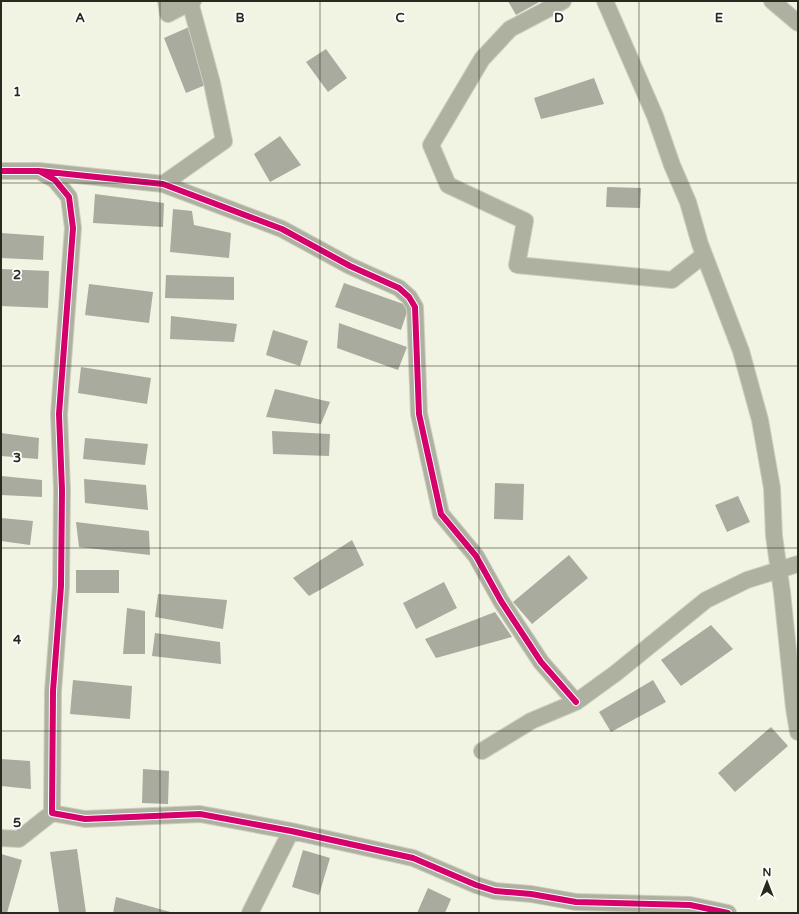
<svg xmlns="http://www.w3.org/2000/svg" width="799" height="914" font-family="'Varela Round',sans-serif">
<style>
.building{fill:#a8ab9e}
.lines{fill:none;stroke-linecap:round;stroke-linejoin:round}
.minor-casing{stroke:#cccec1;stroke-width:18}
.minor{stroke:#afb1a0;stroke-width:16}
.cycleway-casing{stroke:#fff;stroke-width:8}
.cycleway{stroke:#d6006c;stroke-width:6}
.grid{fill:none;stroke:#28291f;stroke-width:1;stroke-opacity:0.55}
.grid-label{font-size:13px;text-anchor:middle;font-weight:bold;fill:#28291f;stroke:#fff;stroke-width:3.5;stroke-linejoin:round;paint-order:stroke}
</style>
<rect width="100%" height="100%" fill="#f1f4e3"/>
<!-- building -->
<path class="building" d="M508 1H541L516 15Z
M189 27 210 83 186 93 164 38Z
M326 49 347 78 328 92 306 62Z
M594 78 604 104 541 119 534 98Z
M280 136 301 165 270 182 254 154Z
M607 187 641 188 640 208 606 207Z
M95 194 164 203 163 227 93 223Z
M173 209 192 211 194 225 231 233 229 258 170 252Z
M1 233 44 236 43 260 1 258Z
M1 269 49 271 48 308 1 306Z
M166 275 234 277V300L165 298Z
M344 283 409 306 401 330 335 307Z
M89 284 153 292 149 323 85 315Z
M171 316 237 324 234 342 170 339Z
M339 323 407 347 398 370 337 348Z
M273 330 308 341 300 366 266 355Z
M81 367 151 378 147 404 78 393Z
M275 389 330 402 321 424 266 417Z
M272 431 330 434 329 456 273 454Z
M1 433 39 438 38 459 1 456Z
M85 438 148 444 145 465 83 459Z
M1 476 42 480V497L1 495Z
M84 479 146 485 148 510 85 503Z
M495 483 524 484 523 520 494 519Z
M738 496 750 522 727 532 715 505Z
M1 518 33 521 30 545 1 541Z
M76 522 149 531 150 555 79 547Z
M352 540 364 565 309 596 293 578Z
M569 555 588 578 532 624 513 602Z
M76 570H119V593H76Z
M444 582 457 608 416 629 403 603Z
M158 594 227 600 223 629 155 617Z
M127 608 145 611V654H123Z
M495 612 512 637 436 658 425 639Z
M711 625 733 649 681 686 661 660Z
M155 633 220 642 221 664 152 656Z
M73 680 132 686 130 719 70 714Z
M653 680 666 702 611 732 599 712Z
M771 727 788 746 735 792 718 773Z
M1 759 30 761 31 789 1 786Z
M143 769 169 771 168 804 142 803Z
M77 849 86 913H59L50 852Z
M303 850 330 858 319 895 292 887Z
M1 854 22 860 7 913H1Z
M428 888 451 899 445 913H417Z
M116 897 174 913H113Z"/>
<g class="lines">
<defs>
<path id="minor" d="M166 1 168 14 193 1
M563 1 510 29 482 59 431 145 448 185 525 221 517 265 672 280 704 255
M605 1 655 116 672 165 688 202 700 244 741 351 760 420 772 488 774 536 782 592 794 708 798 732
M772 1 798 23
M1 171H39L163 184 282 229 350 266 399 288 409 297 415 307 419 414 441 514 476 556 501 601 541 662 576 702
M39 171 55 180 69 197 73 228 59 414 62 490 61 586 53 691 52 813 85 819 200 814 291 831 413 858 476 885 495 891 531 894 576 902 690 905 728 913
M163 184 224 141 212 83 190 2
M482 751 531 721 576 702 616 673 706 600 747 580 798 564
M1 838 19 839 52 813
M250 913 291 831"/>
</defs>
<!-- minor casing -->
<use href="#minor" class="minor-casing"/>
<!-- minor -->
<use href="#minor" class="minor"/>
<defs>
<path id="cycleway" d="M1 171H39L163 184 282 229 350 266 399 288 409 297 415 307 419 414 441 514 476 556 501 601 541 662 576 702
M39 171 55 180 69 197 73 228 59 414 62 490 61 586 53 691 52 813 85 819 200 814 291 831 413 858 476 885 495 891 531 894 576 902 690 905 728 913"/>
</defs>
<!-- cycleway casing -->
<use href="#cycleway" class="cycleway-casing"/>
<!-- cycleway -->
<use href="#cycleway" class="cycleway"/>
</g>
<!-- grid -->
<path class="grid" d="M160 1V913M320 1V913M479 1V913M639 1V913M1 183H798M1 366H798M1 548H798M1 731H798"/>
<g class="grid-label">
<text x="80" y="22">A</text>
<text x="240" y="22">B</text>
<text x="400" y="22">C</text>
<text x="559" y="22">D</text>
<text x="719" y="22">E</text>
<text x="17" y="96">1</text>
<text x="17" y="279">2</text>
<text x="17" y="462">3</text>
<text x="17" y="644">4</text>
<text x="17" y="827">5</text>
</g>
<!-- border -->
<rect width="799" height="914" fill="none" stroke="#28291f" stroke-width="4"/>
<!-- north arrow -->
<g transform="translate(767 882)" stroke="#ffffff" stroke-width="3" paint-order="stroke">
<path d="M0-3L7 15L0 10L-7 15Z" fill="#28291f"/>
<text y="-6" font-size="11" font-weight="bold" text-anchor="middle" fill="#28291f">N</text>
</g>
</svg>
